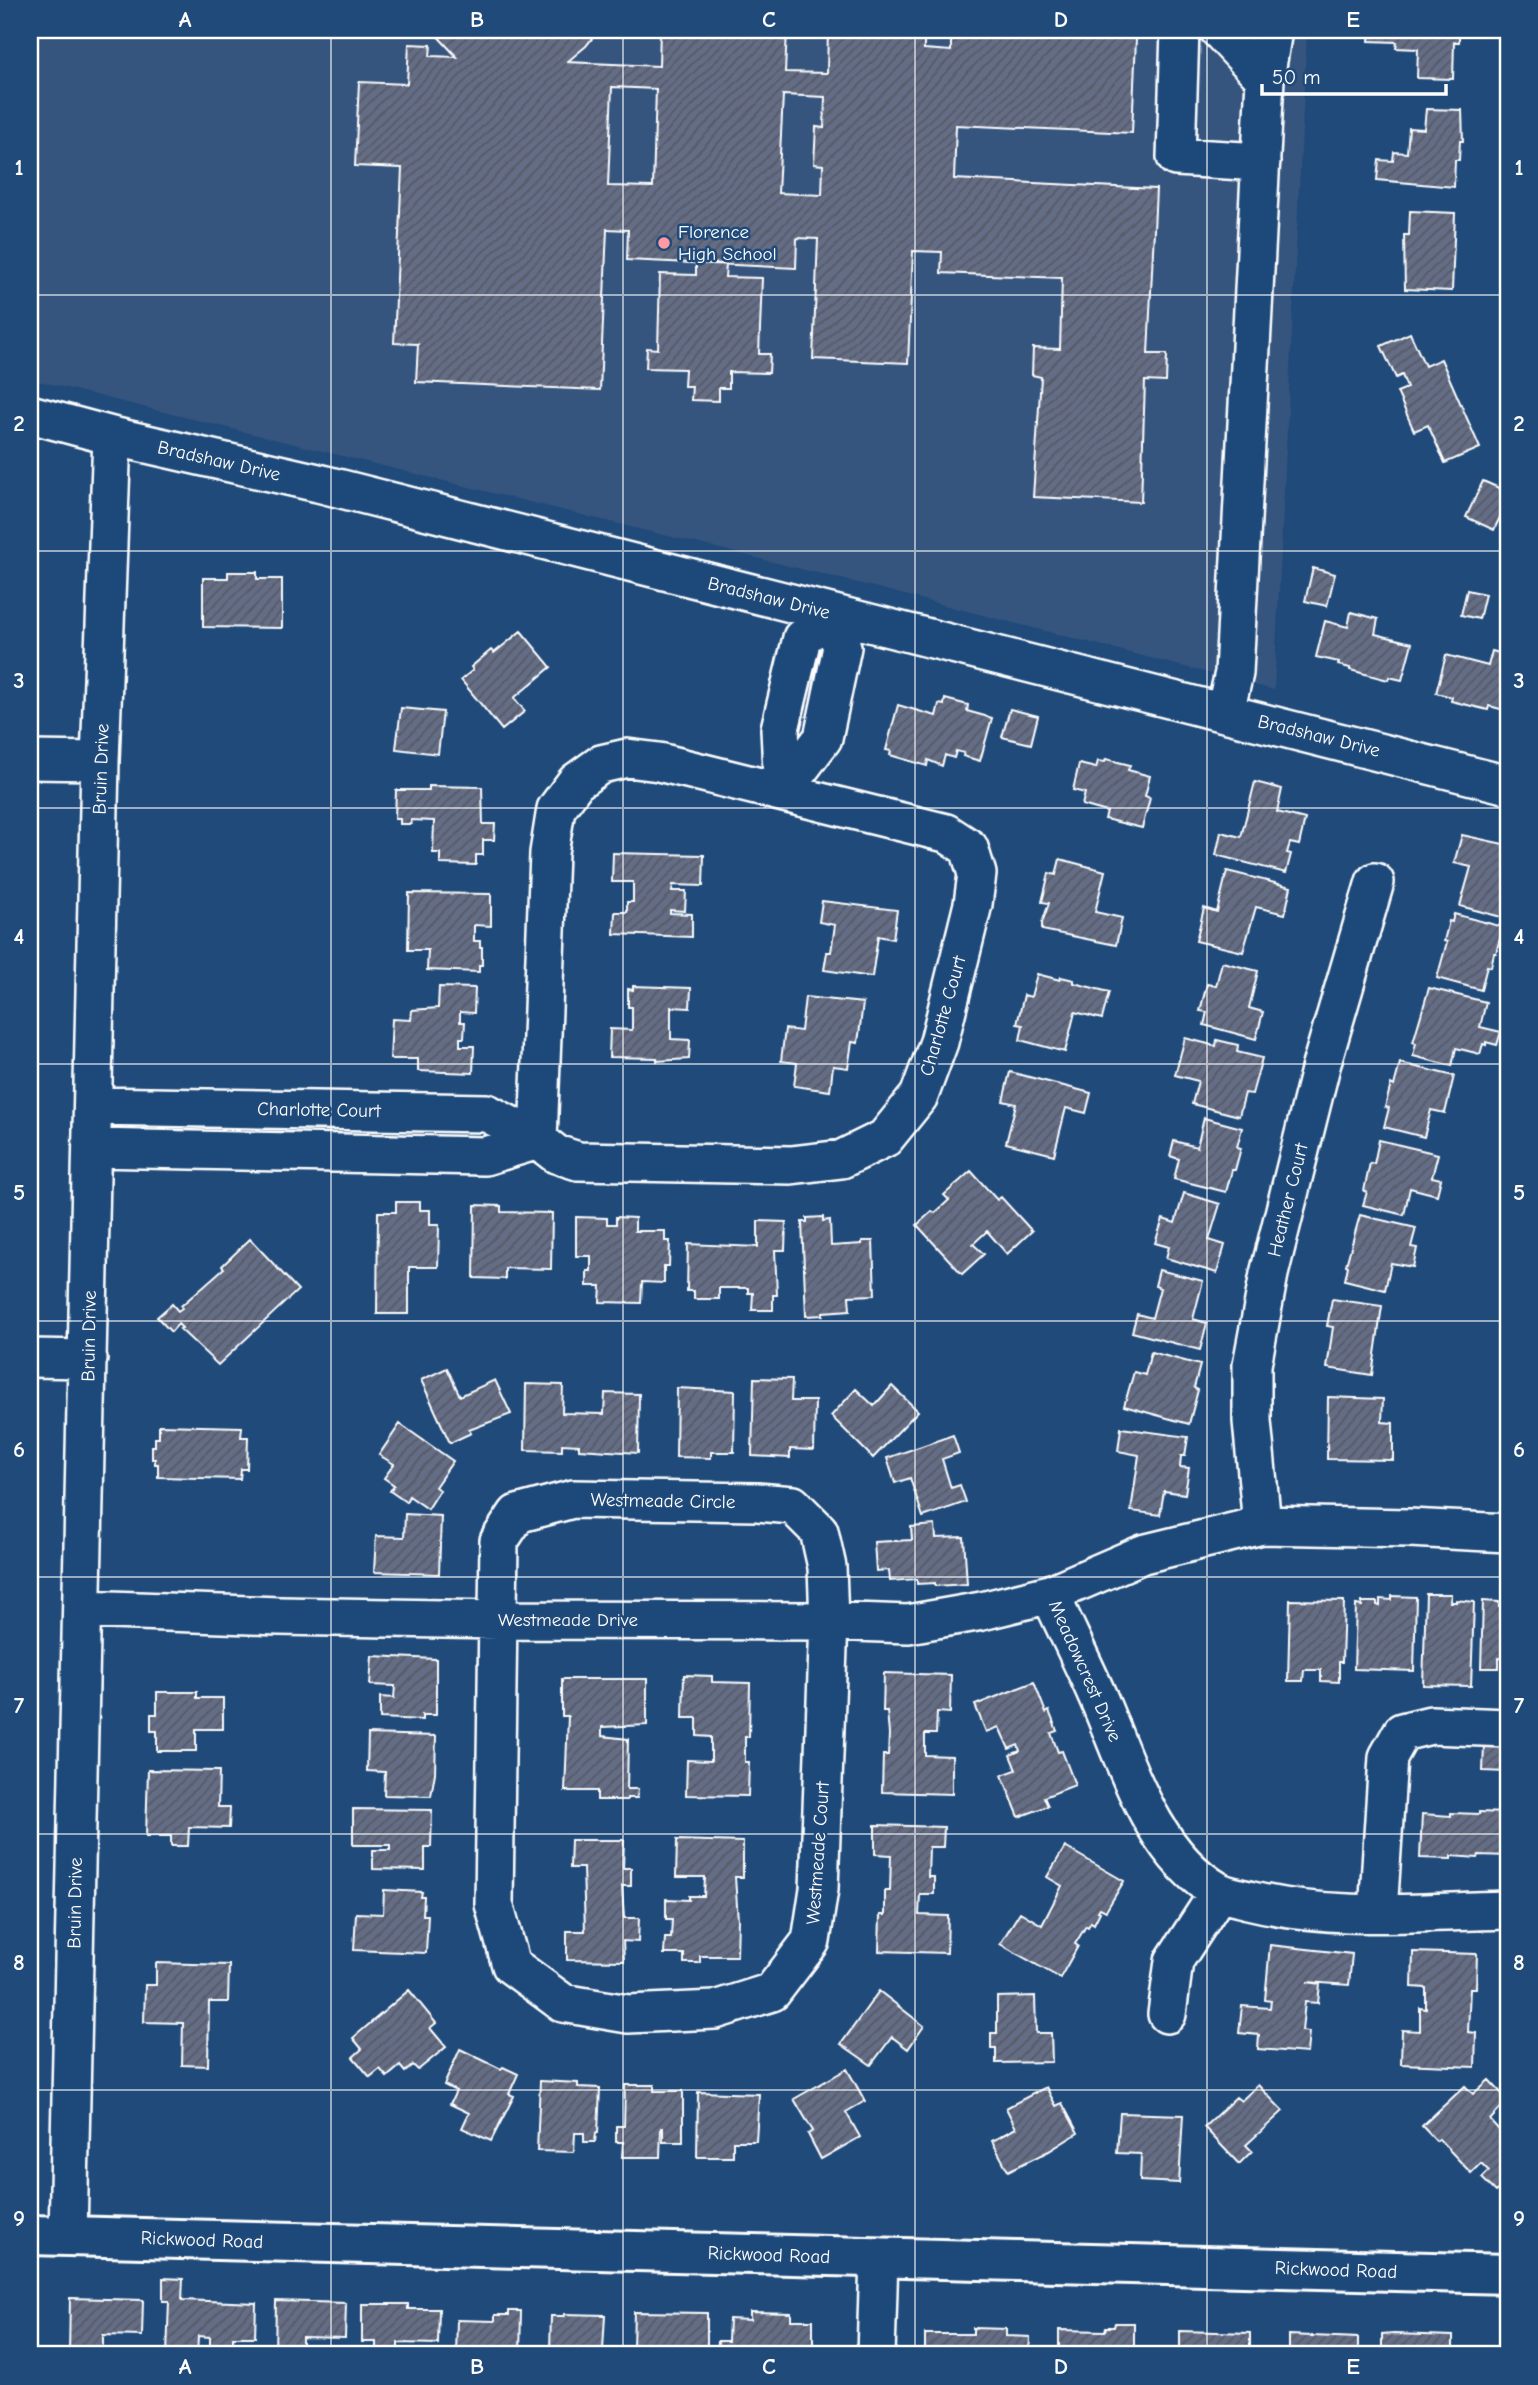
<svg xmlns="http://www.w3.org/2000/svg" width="1538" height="2385" font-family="'Comic Neue',sans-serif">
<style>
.built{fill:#34547e}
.building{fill:url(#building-hatch);stroke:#fff;stroke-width:2;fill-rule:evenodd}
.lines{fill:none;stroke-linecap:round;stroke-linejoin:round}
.minor-casing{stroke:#fff;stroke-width:42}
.major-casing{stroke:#fff;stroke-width:44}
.minor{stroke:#1f4a7a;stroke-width:37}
.major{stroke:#1f4a7a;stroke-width:38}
.grid{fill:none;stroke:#fff;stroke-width:2;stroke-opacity:0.55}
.poi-dot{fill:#ff9aa2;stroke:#1f4a7a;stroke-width:2.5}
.labels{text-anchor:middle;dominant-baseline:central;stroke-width:5;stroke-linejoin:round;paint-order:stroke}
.poi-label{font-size:19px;fill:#fff;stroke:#1f4a7a;text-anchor:start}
.street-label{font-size:19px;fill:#fff;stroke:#1f4a7a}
.neatline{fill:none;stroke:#fff;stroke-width:2.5}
.grid-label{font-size:23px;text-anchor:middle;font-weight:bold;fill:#fff}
</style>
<defs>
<pattern id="building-hatch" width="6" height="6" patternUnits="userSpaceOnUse" patternTransform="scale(1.75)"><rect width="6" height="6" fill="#646d86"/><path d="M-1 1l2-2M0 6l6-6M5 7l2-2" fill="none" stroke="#565963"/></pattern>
</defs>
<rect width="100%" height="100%" fill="#1f4a7a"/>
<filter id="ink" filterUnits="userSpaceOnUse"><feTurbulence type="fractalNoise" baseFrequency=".0143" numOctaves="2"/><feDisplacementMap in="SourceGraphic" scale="14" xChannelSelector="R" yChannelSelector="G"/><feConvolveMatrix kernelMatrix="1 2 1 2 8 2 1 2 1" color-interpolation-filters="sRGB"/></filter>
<g filter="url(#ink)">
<!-- built -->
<path class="built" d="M30 30H1307L1274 690 866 585 30 379Z"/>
<!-- building -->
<path class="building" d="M432 30H599L586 46 567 62 659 66 660 30H787L785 72 827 73 828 30H924V49L951 51V30L1045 34 1046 30H1123L1122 37 1136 38 1132 133 956 125 954 179 1156 189 1148 354H1167L1166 382 1145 381 1141 502 1033 497 1041 377 1032 375 1033 348 1060 349 1062 278 941 273 942 252 913 251 908 363 813 359 818 239 797 238 796 268 627 260 628 230 607 229 600 390 416 382 418 344 394 343 402 168 355 166 359 82 407 84 409 44 431 45 430 56 457 57ZM612 87 656 89 653 187 608 186ZM783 95 825 97 824 128 816 127 814 164 823 165 822 195 778 193Z
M1370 30H1459V42H1454L1453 79 1417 78 1418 49 1396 48 1397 42 1369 41Z
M1426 109 1462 110 1463 141H1460L1459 160H1455L1454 187 1377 180 1379 160 1393 161 1394 152 1407 153 1409 128 1424 129Z
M1410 211 1455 213 1452 291 1405 289 1404 235H1409Z
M696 263 726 264 725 277 762 278 759 354H770L769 373 729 372V388H719V401L691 400 692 386H684L685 369 646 368 647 348 658 349 660 274 696 275Z
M1410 333 1425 366 1441 359 1480 448 1445 463 1428 425 1414 431 1397 392 1407 388 1402 375 1396 378 1381 346Z
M1483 481 1508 492V504H1506L1494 530 1466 517Z
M1313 568 1335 574 1327 606 1305 601Z
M228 572H257V579H282V628L203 627V578H228Z
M1467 590 1485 594 1479 619 1461 615Z
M1351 612 1378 619 1375 634 1412 643 1402 680 1389 677 1388 680 1350 670V668L1338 665 1339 662 1316 657 1325 621 1348 627Z
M521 631 551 667 514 698 525 711 502 730 461 680 473 670 471 667 491 650 494 653Z
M1492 651 1508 655V711L1489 706 1488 710 1451 701 1452 697 1436 693 1446 655 1488 666Z
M945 699 968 705 967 711 992 718 980 761 963 756 964 753 956 751 954 758 945 755 942 766 928 760 927 766 890 755 891 751 886 750 898 705 936 716 939 704 944 705Z
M401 708 443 712 438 754 396 749Z
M1010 709 1038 716 1031 744 1002 737Z
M1106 759 1130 765 1128 770 1150 776 1145 796 1150 798 1142 828 1105 819 1107 812 1082 805 1085 793 1073 790 1079 764 1096 768 1098 761 1105 762Z
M1255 782 1282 789 1277 812 1305 819 1299 845 1290 843 1287 853 1291 854 1286 873 1216 855 1221 832 1241 837Z
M429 786 482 787 483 824H495L494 840H483V855H476V865L440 864V853H433L434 821 411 820V824H400V819H395L396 790H429Z
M1462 835 1508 845V890L1506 898 1508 899V908L1505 918 1460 906 1471 867 1454 863Z
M613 853 704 855 703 886 673 885 672 891H686L685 911 670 910V913L692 914V937L614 934 615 912H627V902H633V882H612Z
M1060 859 1105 871 1095 912 1122 918 1116 945 1042 930V923L1049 903 1042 902 1049 873 1056 875Z
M1227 871 1291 887 1285 914 1256 907 1243 952 1196 941 1204 908 1217 912Z
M409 893 491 894V926L474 925V941H480V947H482V965H479V972L427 970 428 950H408Z
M822 901 897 910 893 939 878 936 872 977 824 970 827 952H831L835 925 819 922Z
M1454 914 1503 927 1496 953H1494L1491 967 1487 966 1481 990 1437 978 1447 942 1444 941 1449 921 1452 922Z
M1222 962 1258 971 1249 1008 1263 1012 1256 1039 1204 1025 1207 1012 1200 1011 1207 984 1216 986Z
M1037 974 1060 980 1061 977 1074 980V983L1109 992 1102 1019 1075 1012 1065 1052 1020 1040 1023 1025 1017 1024 1024 995 1031 997Z
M633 986 691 988 690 1008 671 1007V1039L690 1040 689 1059 657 1061V1058L609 1057 610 1029 632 1030V1007H628V989L633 990Z
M439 987 475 988 474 1013 460 1012V1022H465L464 1038H460V1046H474L473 1073 418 1071V1059H390L392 1019 411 1020 412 1010 438 1008Z
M1429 988 1486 1002 1480 1027 1501 1032 1497 1045 1486 1042V1045L1483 1044 1480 1054 1456 1048 1452 1066 1413 1056 1416 1043 1413 1042Z
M805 997 863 1003 858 1043 852 1042 848 1068 833 1066 830 1091 794 1086 797 1063 781 1061 785 1029 801 1031Z
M1185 1038 1216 1046 1217 1040 1238 1045 1237 1052 1262 1058 1252 1094 1245 1093 1239 1116 1192 1104 1198 1081 1175 1075Z
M1400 1063 1454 1076 1445 1113 1431 1110 1424 1137 1384 1127 1389 1108 1385 1107 1391 1084 1394 1086Z
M1010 1072 1091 1093 1086 1113 1066 1108 1054 1155 1006 1143 1016 1104 1003 1101Z
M1204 1118 1242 1128 1237 1147 1241 1148 1235 1170H1232L1226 1192 1174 1179 1179 1159 1170 1156 1174 1141 1197 1147Z
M1379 1140 1438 1154 1432 1177 1441 1179 1437 1195 1410 1188 1404 1215 1363 1205 1367 1192 1364 1191 1370 1163 1374 1164Z
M971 1171 997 1200 1001 1197 1032 1231 1007 1254 987 1231 973 1244 984 1254 962 1274 917 1225 932 1211 935 1213 949 1200 944 1195Z
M1184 1193 1220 1204 1209 1240 1225 1245 1217 1273 1166 1258 1169 1247 1155 1243 1163 1219 1175 1223Z
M396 1202H420V1210H430V1225H439L438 1267H409V1314H377L378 1212H396Z
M475 1205 501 1206V1212L552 1213 551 1269 505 1268V1279L474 1278Z
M1360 1215 1416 1228 1411 1247 1417 1248 1413 1267 1391 1263 1385 1290 1345 1280 1348 1266 1346 1265Z
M576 1217 607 1218V1224H616V1217L635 1218V1231H665V1241H670L669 1266H664V1283L642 1282 641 1303 600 1302 601 1286H587V1271H591V1256H576Z
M823 1217V1221L830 1220 831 1246 862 1244V1241H873L875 1295 849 1296 850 1310 823 1312V1315L806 1316 802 1222H807V1218Z
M758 1221 786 1222 785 1250H775L777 1295H773V1310H752L753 1293H748V1288H719V1299H694V1291H687L688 1244 758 1247Z
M250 1239 298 1290 218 1365 180 1329 182 1328 178 1324 171 1332 157 1317 172 1304 178 1311 182 1308 181 1306 224 1268 222 1266Z
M1159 1270 1203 1281 1193 1319 1207 1323 1200 1350 1132 1332 1137 1314 1152 1318 1160 1288 1155 1286Z
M1332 1299 1382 1306 1372 1375 1327 1368 1333 1327 1327 1326Z
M1151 1352 1200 1365 1194 1388 1198 1390 1189 1424 1124 1406 1134 1372 1145 1375Z
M447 1368 460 1396 495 1380 511 1414 469 1430 471 1433 450 1443 421 1380Z
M754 1378 792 1379 791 1401H815L814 1450 790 1449V1458L752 1456Z
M526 1384 563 1385 562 1413 604 1414 605 1393 639 1394 638 1453 579 1449V1445L562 1444V1451L525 1450Z
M892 1386 918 1411 873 1458 831 1416 856 1389 874 1406Z
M677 1388 735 1391 734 1452H711V1458L676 1457Z
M1328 1397 1383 1399 1382 1422 1393 1423V1460L1327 1459Z
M400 1424 453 1461 435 1487 440 1490 428 1509 409 1496 406 1502 390 1491 394 1485 384 1478 394 1464 379 1455Z
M159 1425 242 1427 241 1437H248L247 1469H241L240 1479 158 1477V1464H155V1459H152V1446H155V1438H159Z
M1121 1428 1188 1437 1185 1456H1181L1180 1467 1189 1468 1185 1494 1164 1491 1160 1515 1131 1511 1139 1455 1118 1451Z
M953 1435 959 1453 942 1459 951 1488 960 1485 966 1502 923 1517 910 1478 895 1483 887 1458Z
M405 1514 441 1516 439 1574 374 1572 376 1536 404 1537Z
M935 1525 936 1538 964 1537 967 1584 935 1586V1583L917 1584V1579L890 1581 889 1570 876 1571 874 1542 912 1540 911 1527Z
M1426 1594H1451L1450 1602H1456V1600L1474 1602 1471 1686 1423 1685Z
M1392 1596 1416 1597 1414 1671 1354 1669 1356 1605 1362 1606V1602H1377V1605L1380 1606V1599L1392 1600Z
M1290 1600 1344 1601 1342 1662H1339V1682L1321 1681V1670H1304L1303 1681H1288Z
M1504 1600H1508V1659L1499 1658V1668H1481L1483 1601 1499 1602V1607H1503Z
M372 1656 436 1659V1715H422V1720L380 1718V1697L394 1698 395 1686 370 1685Z
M884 1673 951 1675 950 1713 937 1712 936 1734H925V1755L952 1756V1794L882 1792 883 1755H888L889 1734 887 1711H883Z
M684 1675 712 1676V1682L750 1683 749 1737H745V1762H749L748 1796 686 1795 687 1760 711 1761V1737L697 1736V1718H683Z
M562 1679H647V1725L602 1727V1736L628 1739 627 1789H638L637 1798H627V1800H597V1791H565L568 1716H562Z
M1034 1682 1046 1713 1049 1711 1057 1731 1051 1733 1058 1752 1062 1751 1075 1785 1044 1797 1048 1806 1019 1817 1002 1775 1016 1770 1010 1755 1020 1751 1018 1745 1009 1749 999 1727 986 1732 975 1705Z
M157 1692H197V1698H223V1729H196V1751H157V1731H151V1714H157Z
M368 1734 436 1736 435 1773 431 1796 384 1795 385 1772 367 1771Z
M1484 1745H1507V1772L1483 1771Z
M148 1770 219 1771 218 1807H230L229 1828 189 1827 188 1846H171V1836H146Z
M353 1809 432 1810 431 1847H425V1870L373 1869V1850H390V1845H353Z
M1507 1811 1508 1856 1479 1855 1478 1858 1451 1856V1859L1420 1858 1422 1814 1451 1816V1813L1479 1814V1812L1507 1813Z
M875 1825 944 1827 943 1847H929L928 1877H934V1894H920L919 1915 948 1916 947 1953 879 1951 880 1915H885V1891H890L891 1855 875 1854Z
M571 1840H624L623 1868H631V1886H622L624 1918H639L638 1942 623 1941 624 1961 567 1960V1931H585L583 1868H570Z
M677 1840 743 1842V1877H735L738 1920 737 1956H700V1963H684V1954H664L665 1938H671L672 1919H666V1899L689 1900V1896H704L705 1877H676Z
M1065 1847 1124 1881 1106 1911 1100 1908 1098 1911 1100 1912 1094 1924 1091 1922 1088 1927 1086 1926 1075 1944 1078 1946 1060 1978 1000 1944 1020 1912 1042 1925 1062 1886 1047 1877Z
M384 1890 422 1892 421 1897H424L423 1915H428L426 1953 354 1950 356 1913 383 1914Z
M1270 1945 1352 1954 1349 1985 1307 1982 1320 1984 1318 2003 1305 2002 1302 2031 1309 2032 1307 2053 1258 2049 1259 2035 1239 2033 1242 2006 1270 2008 1271 2001 1265 2000Z
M1413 1952 1477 1954 1476 1988H1470L1468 2032 1476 2033 1475 2067 1401 2064 1402 2030 1420 2031V2008L1426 2009V1988L1412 1987Z
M156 1963 229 1965 228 2002H209L208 2066 182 2065 183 2023 144 2022 145 1985H156Z
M409 1990 436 2023 430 2028 446 2047 418 2070 413 2065 405 2072 400 2066 387 2077 380 2069 370 2077 353 2057 362 2049 353 2038Z
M879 1991 924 2026 908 2049 892 2037 871 2065 841 2044Z
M1035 1996 1036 2033H1051L1052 2062 996 2063V2048H991V2033H997V1997Z
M460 2049 501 2069 503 2067 518 2074 509 2094 514 2096 491 2141 462 2128 469 2113 450 2104 456 2091 444 2085Z
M847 2069 865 2101 846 2112 860 2137 821 2159 808 2134 813 2131 794 2099Z
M1489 2080 1508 2100 1490 2120 1500 2131 1508 2123V2192L1503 2186 1496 2192 1482 2178 1489 2171 1481 2163 1471 2173 1439 2139 1436 2141 1422 2126 1465 2086 1473 2094Z
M540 2081 578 2083V2087L600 2088 598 2133H596L595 2142H584V2133H575L574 2152 537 2151Z
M625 2085H654V2091H683V2142H663V2128H661L660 2157H622L623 2142H616V2126H624Z
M1258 2085 1283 2111 1246 2145 1252 2151 1239 2164 1204 2127 1236 2097 1241 2101Z
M1046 2087 1056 2106 1062 2103 1078 2133 1049 2151 1008 2171 992 2141 1016 2128 1006 2108Z
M698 2092 759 2094 756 2141H733V2157H697Z
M1120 2113 1183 2115 1179 2183 1140 2181 1141 2154 1117 2153Z
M163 2278 183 2279 182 2300 256 2303 255 2337H233V2348L210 2347V2337L198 2336 197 2355H167L169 2301H163Z
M70 2298 143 2300 142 2336 103 2335V2355H69Z
M276 2301 346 2303 345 2338 302 2337V2355H275Z
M362 2304H408V2309H439L438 2344 398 2343V2355H376V2342H362Z
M509 2311H521L520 2355H456L457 2320 495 2321V2315H509Z
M634 2312 707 2313V2349L679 2348V2355H656V2348H633Z
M750 2312 791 2313V2320H813V2355H717L718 2341H728L729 2319 750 2320Z
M564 2314 605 2315 603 2350H608L607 2355H537V2350H550L551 2316H564Z
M1115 2323H1134V2355H1059V2330L1105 2331 1106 2327H1114Z
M973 2328 1006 2329V2336L1030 2337 1029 2355H925V2334H973Z
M1180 2331 1250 2333V2355H1180Z
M1394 2334 1453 2336V2355H1382V2335Z
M1289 2335 1358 2338V2355H1289Z"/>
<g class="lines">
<defs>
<path id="minor" d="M1180 30 1176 157 1261 162
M1219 30 1265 79
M30 414 112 436 318 483 1508 785
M830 614 842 647 823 738 783 791 780 729 802 638Z
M1225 712 1234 673 1265 79 1273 30
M30 760 100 761
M94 1106 487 1113 538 1140 556 1154 578 1161 791 1165 842 1159 885 1138 919 1096 939 1042 973 904 977 874 969 848 946 833 659 762 627 758 601 764 576 782 556 809 549 853 538 1140
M93 1148 485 1156 538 1140
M30 1358 88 1359
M573 1499 757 1502 793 1505 819 1531 827 1567 829 1621 819 1889 811 1941 772 1992 715 2010 628 2014 563 2003 511 1965 494 1904 499 1541 517 1514Z
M1262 1525 1252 1421V1365L1269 1274 1321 1066 1375 882
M1050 1594C1065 1627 1082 1661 1097 1695 1126 1761 1151 1853 1218 1891 1226 1896 1239 1897 1248 1900 1332 1921 1422 1912 1508 1910
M82 1609 279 1616 498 1620 829 1621 908 1624 982 1611 1050 1594 1143 1554 1262 1525 1409 1528 1508 1533
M1378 1913 1388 1757 1402 1732 1431 1725 1508 1728
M1167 2014 1174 1961 1219 1892
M68 2236 100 761 112 436
M876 2355 879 2257"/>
<path id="major" d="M30 2235 1508 2274"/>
</defs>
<!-- minor casing -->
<use href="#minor" class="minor-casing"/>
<!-- major casing -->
<use href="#major" class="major-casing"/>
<!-- minor -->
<use href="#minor" class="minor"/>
<!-- major -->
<use href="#major" class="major"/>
</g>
</g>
<!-- grid -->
<path class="grid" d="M331 30V2355M623 30V2355M915 30V2355M1207 30V2355M30 295H1508M30 551H1508M30 808H1508M30 1064H1508M30 1321H1508M30 1577H1508M30 1834H1508M30 2090H1508"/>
<!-- markers -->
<circle class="poi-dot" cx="664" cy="243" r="7"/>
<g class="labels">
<!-- poi labels -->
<g class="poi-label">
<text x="678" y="232">Florence<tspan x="678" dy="22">High School</tspan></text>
</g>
<!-- street labels -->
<g class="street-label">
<text transform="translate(219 461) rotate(13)">Bradshaw Drive</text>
<text transform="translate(769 598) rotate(14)">Bradshaw Drive</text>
<text transform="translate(1319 736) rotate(14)">Bradshaw Drive</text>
<text transform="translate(101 769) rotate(-88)">Bruin Drive</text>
<text transform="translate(943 1016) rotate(-74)">Charlotte Court</text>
<text transform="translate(319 1110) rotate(1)">Charlotte Court</text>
<text transform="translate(1288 1200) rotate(-76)">Heather Court</text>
<text transform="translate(89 1336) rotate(-89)">Bruin Drive</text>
<text transform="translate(663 1501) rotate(1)">Westmeade Circle</text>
<text x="568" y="1620">Westmeade Drive</text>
<text transform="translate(1085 1671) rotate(66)">Meadowcrest Drive</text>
<text transform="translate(818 1853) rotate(-86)">Westmeade Court</text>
<text transform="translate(75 1903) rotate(-89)">Bruin Drive</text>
<text transform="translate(202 2240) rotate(2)">Rickwood Road</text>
<text transform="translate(769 2255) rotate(2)">Rickwood Road</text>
<text transform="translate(1336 2270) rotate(2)">Rickwood Road</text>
</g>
</g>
<!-- margin -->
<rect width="1538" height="2385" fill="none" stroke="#1f4a7a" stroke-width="77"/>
<!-- scale -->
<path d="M1262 84v10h184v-10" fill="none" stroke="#ffffff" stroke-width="3.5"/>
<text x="1272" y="84" font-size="21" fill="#ffffff" stroke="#1f4a7a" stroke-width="5" paint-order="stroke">50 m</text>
<rect x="38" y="38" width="1462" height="2308" class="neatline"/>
<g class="grid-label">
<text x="185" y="27">A</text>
<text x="477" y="27">B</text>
<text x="769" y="27">C</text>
<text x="1061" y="27">D</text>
<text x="1353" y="27">E</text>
<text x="19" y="175">1</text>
<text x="1519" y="175">1</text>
<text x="19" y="431">2</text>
<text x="1519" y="431">2</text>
<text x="19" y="688">3</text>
<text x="1519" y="688">3</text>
<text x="19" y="944">4</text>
<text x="1519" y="944">4</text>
<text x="19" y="1200">5</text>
<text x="1519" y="1200">5</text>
<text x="19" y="1457">6</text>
<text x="1519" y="1457">6</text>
<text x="19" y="1713">7</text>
<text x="1519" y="1713">7</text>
<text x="19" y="1970">8</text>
<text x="1519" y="1970">8</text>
<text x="19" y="2226">9</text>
<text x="1519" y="2226">9</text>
<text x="185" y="2374">A</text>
<text x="477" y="2374">B</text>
<text x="769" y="2374">C</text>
<text x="1061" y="2374">D</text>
<text x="1353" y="2374">E</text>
</g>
</svg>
